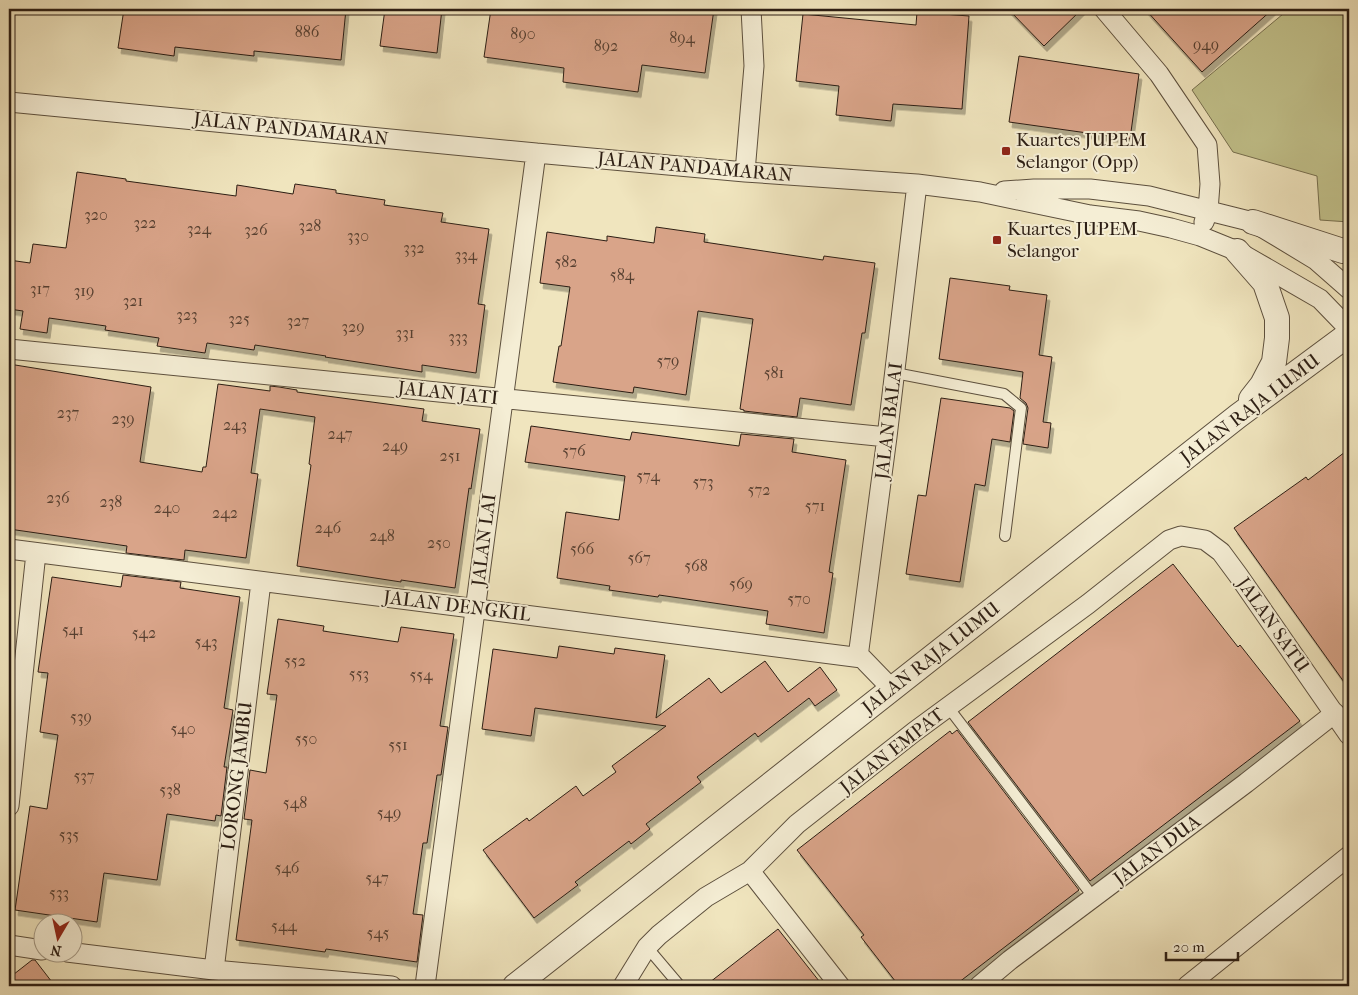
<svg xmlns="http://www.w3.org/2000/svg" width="1358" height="995" font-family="'IM FELL French Canon',serif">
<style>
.green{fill:#c2c28c;stroke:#777050}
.building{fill:#d9a489;stroke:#2c1e14;filter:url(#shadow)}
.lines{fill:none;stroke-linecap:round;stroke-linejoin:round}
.service-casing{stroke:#5d503e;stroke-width:12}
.minor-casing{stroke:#5d503e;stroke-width:21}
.tertiary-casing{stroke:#5d503e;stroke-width:26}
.service{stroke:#f5eed5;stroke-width:10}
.minor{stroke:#f5eed5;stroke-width:19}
.tertiary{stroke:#f5eed5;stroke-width:24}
.poi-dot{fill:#8f2418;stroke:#f5eed5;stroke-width:2}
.labels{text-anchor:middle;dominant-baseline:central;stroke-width:4;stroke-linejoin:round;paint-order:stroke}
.number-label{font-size:16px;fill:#574031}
.street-label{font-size:19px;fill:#2c1e14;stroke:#f5eed5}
.poi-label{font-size:19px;fill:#2c1e14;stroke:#f5eed5;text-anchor:start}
</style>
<defs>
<filter id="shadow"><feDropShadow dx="3" dy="5.5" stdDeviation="0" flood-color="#0004"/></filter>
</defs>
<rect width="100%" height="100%" fill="#f0e5be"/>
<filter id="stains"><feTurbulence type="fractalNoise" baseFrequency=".004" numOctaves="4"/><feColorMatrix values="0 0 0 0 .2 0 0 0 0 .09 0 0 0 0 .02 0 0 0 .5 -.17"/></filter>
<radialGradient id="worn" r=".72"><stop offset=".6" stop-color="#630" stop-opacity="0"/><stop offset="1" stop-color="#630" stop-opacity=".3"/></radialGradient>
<!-- green -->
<path class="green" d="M1289 9H1349V222L1320 220 1317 176 1233 152 1192 90Z"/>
<!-- building -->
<path class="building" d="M124 9H346L341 60 254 51V56L175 47 174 56 118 48Z
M385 9H442L437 53 380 46Z
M491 9H714L705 73 642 65 638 92 563 82 564 68 484 57Z
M1008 9H1082L1044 46Z
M1145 9H1273L1202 72Z
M917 12 969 16 962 109 893 104 891 121 836 115 839 86 796 81 803 14 916 25Z
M1019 56 1139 74 1130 139 1009 122Z
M77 172 126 179V181L236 196 237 185 293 194 295 184 336 190V193L385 200 384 205 443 213 441 222 489 229 478 304 485 305 476 373 422 365V372L325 357 326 356 255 345 254 350 207 343 205 353 157 346 159 338 105 330 106 326 49 318 47 333 20 329 23 311 9 309V260L30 263 33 244 66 248Z
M656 227 705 234 704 242 823 260 824 256 875 263 865 333H862L851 405 800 398 797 417 744 411V410L740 409 753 319 698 311 686 395 634 387 633 393 553 382 559 346H561L570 287 540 283 547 232 607 241V236L654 243Z
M950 278 1010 286 1009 290 1047 295 1039 355 1052 357 1043 422 1051 423 1048 448 1023 444 1028 408 1026 403 1020 398 1023 372 939 359Z
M9 364 151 387 140 462 202 472 203 467H206L218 384 270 391V386L279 387 297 390V392L424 409 422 421 480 429 471 489 469 488 455 588 401 580V582L297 566 311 465 309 464 315 417 260 409 251 473 258 474 246 558 185 550 184 560 126 553 127 546 9 529Z
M941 398 1010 408 1014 411 1010 442 992 439 985 486 975 484 960 582 906 574 918 495 926 496Z
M531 426 630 440 632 432 739 446 741 434 794 439 792 452 846 460 829 572 833 573 824 633 766 624 768 611 659 595 658 597 609 590 610 586 557 578 566 512 619 520 625 476 525 462Z
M1349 449V689L1234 528 1306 477 1308 480Z
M1173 564 1238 647 1240 645 1300 721 1090 881 968 722Z
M123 575 181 582 180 588 240 597 224 708 233 710 224 767H227L221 816 216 815 215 821 167 814 157 880 104 873 97 922 15 910 30 806 47 809 58 735 40 732 48 673 38 672 52 577 121 587Z
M278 619 324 626 323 631 398 642 401 627 454 634 440 726 448 727 441 775H437L427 843H423L413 914 423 915 417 962 326 949 325 952 236 940 252 820 244 819 250 770 266 773 277 695 267 694Z
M559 646 614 654 615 648 665 655 656 718 709 678 721 693 765 661 788 692 820 667 837 690 815 706 809 698 758 737 755 733 697 777 701 782 646 824 650 829 631 844 629 841 575 882 578 885 534 918 483 850 527 818 529 821 576 786 583 796 616 772 612 766 666 726 535 708 531 736 482 729 493 649 557 658Z
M957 730 1079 890 954 986H899L861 937 864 935 797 850 950 731 952 734Z
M778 929 823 986H705Z
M32 960H35L55 986H9V978Z"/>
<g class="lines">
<defs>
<path id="service" d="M895 373 1004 394 1021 408 1005 536
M948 707 1094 898
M647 947 680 986"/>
<path id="minor" d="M1104 9 1159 74 1207 145 1210 184 1208 211 1204 222
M9 102 536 153 745 172 917 184 980 192 1090 215 1139 221 1171 228 1200 236 1237 251 1320 299 1349 329
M745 172 754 66 751 9
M1004 191 1034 189H1090L1149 196 1253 222 1316 260 1349 289
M9 349 887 437
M9 549 862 658 892 689
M858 657 887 437 917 184
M9 806 36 553
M750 871 840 986
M9 945 42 950
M67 952 214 970 392 986
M214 970 261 582
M425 986 536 153
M623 986 647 947 659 935 706 897 750 871 797 824 914 732 1088 604 1169 540 1181 536 1205 540 1221 552 1238 575 1349 735
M979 986 1010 960 1246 783 1335 713
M1187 986 1349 856"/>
<path id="tertiary" d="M1253 222 1343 251H1349
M1237 251 1265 283 1277 318V338L1274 362 1262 385 1251 399
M515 986 1238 416 1349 334"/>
</defs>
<!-- service casing -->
<use href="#service" class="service-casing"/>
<!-- minor casing -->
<use href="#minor" class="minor-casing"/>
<!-- tertiary casing -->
<use href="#tertiary" class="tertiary-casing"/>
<!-- service -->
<use href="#service" class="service"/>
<!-- minor -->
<use href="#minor" class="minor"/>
<!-- tertiary -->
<use href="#tertiary" class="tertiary"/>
</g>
<!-- markers -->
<g class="poi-dot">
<rect x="1001" y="146" width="10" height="10" rx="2.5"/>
<rect x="992" y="235" width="10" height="10" rx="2.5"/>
</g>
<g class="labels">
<!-- number labels -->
<g class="number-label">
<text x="307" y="31">886</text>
<text x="523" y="33">890</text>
<text x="682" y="37">894</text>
<text x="1206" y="44">949</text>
<text x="606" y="45">892</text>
<text x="96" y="214">320</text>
<text x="145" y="222">322</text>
<text x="310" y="225">328</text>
<text x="199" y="228">324</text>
<text x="256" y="229">326</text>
<text x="358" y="235">330</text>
<text x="414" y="247">332</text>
<text x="466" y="254">334</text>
<text x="566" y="261">582</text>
<text x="622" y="274">584</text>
<text x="40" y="288">317</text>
<text x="84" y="290">319</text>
<text x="133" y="300">321</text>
<text x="187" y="314">323</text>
<text x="239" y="318">325</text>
<text x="298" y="320">327</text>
<text x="353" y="326">329</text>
<text x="405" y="332">331</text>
<text x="458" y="336">333</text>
<text x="668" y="360">579</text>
<text x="774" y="372">581</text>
<text x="68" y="412">237</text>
<text x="123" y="418">239</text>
<text x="235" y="424">243</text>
<text x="340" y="433">247</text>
<text x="395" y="445">249</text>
<text x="574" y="450">576</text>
<text x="450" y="455">251</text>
<text x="648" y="475">574</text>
<text x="703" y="481">573</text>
<text x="759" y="489">572</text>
<text x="58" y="497">236</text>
<text x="111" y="501">238</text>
<text x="815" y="505">571</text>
<text x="167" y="507">240</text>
<text x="225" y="512">242</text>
<text x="328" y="527">246</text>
<text x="382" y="535">248</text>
<text x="439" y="542">250</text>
<text x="582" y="548">566</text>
<text x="639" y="557">567</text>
<text x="696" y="565">568</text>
<text x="741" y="583">569</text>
<text x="799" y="598">570</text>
<text x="73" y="629">541</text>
<text x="144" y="632">542</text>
<text x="206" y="641">543</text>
<text x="295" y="660">552</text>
<text x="359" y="673">553</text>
<text x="421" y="674">554</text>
<text x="81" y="716">539</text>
<text x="183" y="728">540</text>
<text x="306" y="738">550</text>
<text x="398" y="744">551</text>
<text x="84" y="775">537</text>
<text x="170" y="789">538</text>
<text x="295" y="802">548</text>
<text x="389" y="812">549</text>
<text x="69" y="834">535</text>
<text x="287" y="867">546</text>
<text x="377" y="877">547</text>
<text x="59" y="892">533</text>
<text x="284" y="925">544</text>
<text x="378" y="932">545</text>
</g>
<!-- street labels -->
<g class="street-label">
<text transform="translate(291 129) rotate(6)">JALAN PANDAMARAN</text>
<text transform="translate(695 167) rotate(5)">JALAN PANDAMARAN</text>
<text transform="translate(448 393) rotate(6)">JALAN JATI</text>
<text transform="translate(1250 409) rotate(-37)">JALAN RAJA LUMU</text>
<text transform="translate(889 421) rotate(-83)">JALAN BALAI</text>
<text transform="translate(484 540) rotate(-83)">JALAN LAI</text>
<text transform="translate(457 606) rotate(7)">JALAN DENGKIL</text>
<text transform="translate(1273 625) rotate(55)">JALAN SATU</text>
<text transform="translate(931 658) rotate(-38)">JALAN RAJA LUMU</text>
<text transform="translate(892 751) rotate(-38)">JALAN EMPAT</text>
<text transform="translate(237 776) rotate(-83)">LORONG JAMBU</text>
<text transform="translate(1157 850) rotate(-37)">JALAN DUA</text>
</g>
<!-- poi labels -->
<g class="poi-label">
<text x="1016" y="140">Kuartes JUPEM<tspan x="1016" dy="22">Selangor (Opp)</tspan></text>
<text x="1007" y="229">Kuartes JUPEM<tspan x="1007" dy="22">Selangor</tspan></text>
</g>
</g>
<!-- margin -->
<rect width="1358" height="995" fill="none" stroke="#f0e5be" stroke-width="30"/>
<rect x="10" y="10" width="1338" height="975" fill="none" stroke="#2c1e14" stroke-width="2.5"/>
<rect x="15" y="15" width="1328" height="965" fill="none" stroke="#2c1e14"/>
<!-- north arrow -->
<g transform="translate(58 938) rotate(189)"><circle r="24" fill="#f5eed5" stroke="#a59b88"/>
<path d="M0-4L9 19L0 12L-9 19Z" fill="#8f2418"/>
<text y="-8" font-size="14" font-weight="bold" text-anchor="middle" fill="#2c1e14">N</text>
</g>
<!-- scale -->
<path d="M1166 952v8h72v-8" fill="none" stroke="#2c1e14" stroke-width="2.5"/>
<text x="1173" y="952" font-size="15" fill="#2c1e14" stroke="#f5eed5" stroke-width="4" paint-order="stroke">20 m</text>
<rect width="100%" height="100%" filter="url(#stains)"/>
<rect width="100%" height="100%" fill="url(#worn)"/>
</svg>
